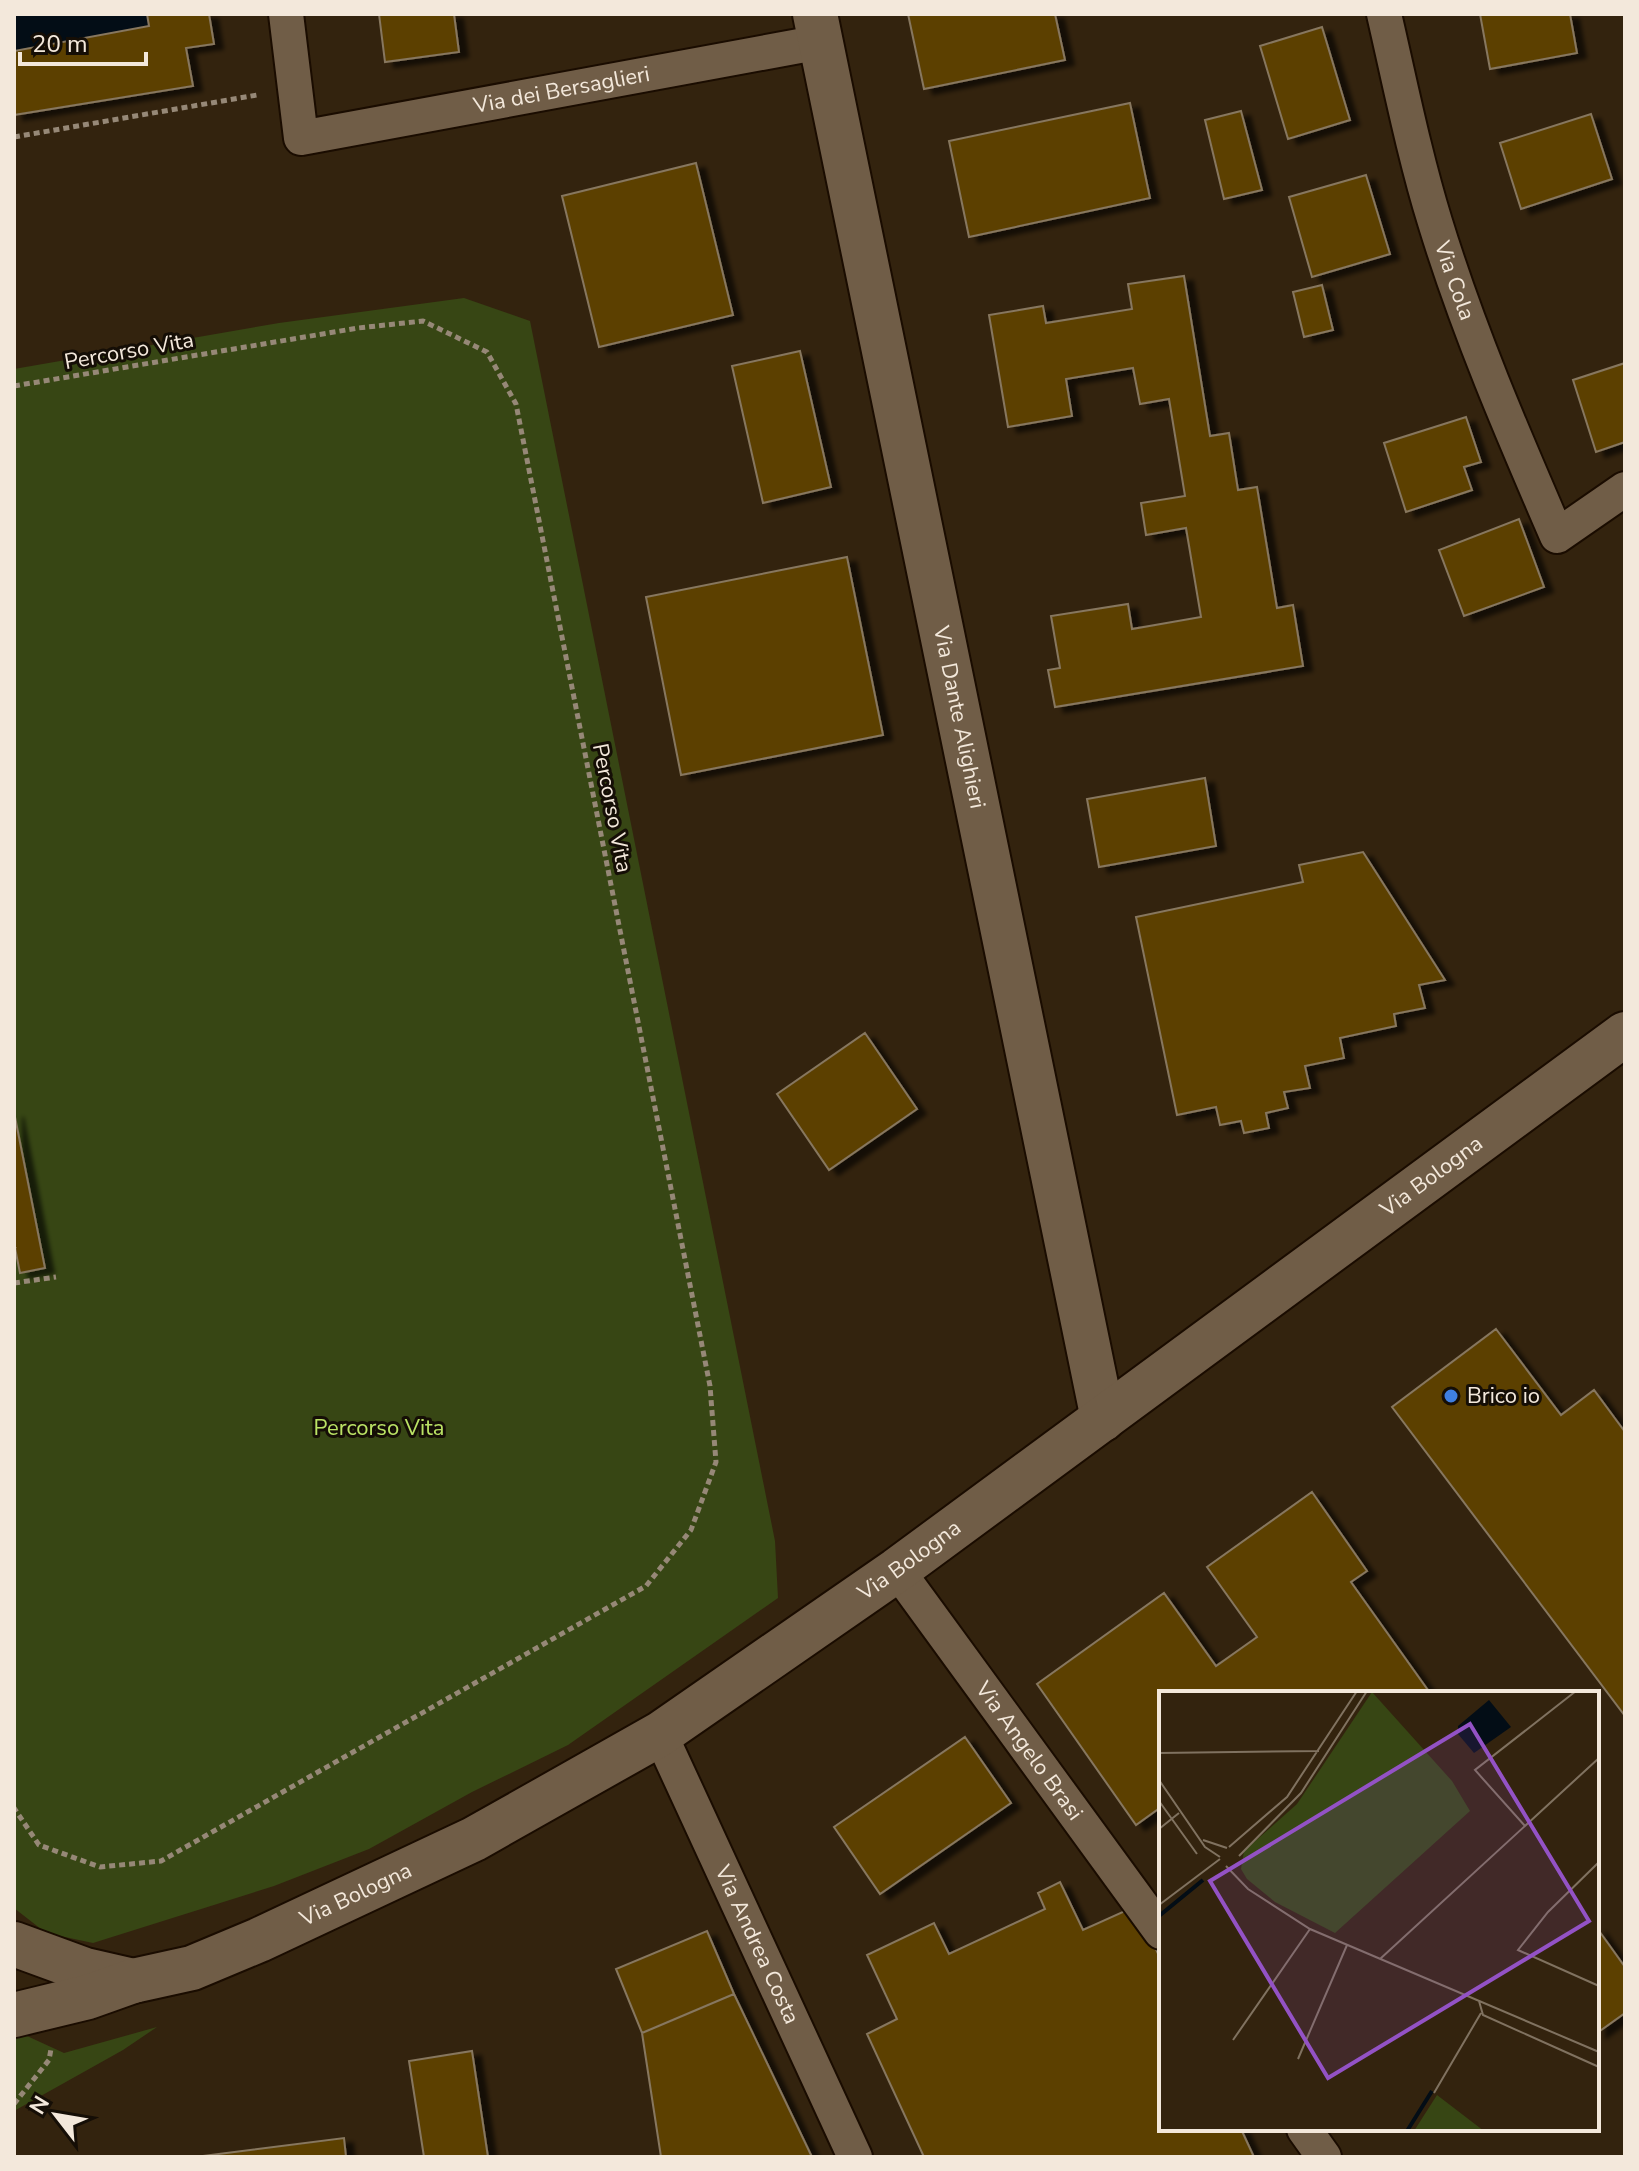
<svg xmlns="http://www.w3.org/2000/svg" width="1639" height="2171" font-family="'Nunito Sans',sans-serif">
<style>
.green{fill:#374614}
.water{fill:#030d16}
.building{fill:#5b4006;stroke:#87775e;stroke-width:2;filter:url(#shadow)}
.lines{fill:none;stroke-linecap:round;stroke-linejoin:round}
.street-casing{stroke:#1a0c00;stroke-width:38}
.secondary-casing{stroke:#1a0c00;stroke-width:48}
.path{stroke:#968877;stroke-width:5;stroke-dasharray:6 4;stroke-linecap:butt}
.street{stroke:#705d47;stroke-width:34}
.secondary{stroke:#705d47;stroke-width:44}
.shop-dot{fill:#3f7fe0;stroke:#150e06;stroke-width:3}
.labels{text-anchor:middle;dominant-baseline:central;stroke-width:6;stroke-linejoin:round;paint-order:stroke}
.street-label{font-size:22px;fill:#f3e8db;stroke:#150e06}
.poi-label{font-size:22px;fill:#f3e8db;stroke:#150e06;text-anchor:start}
.park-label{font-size:22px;fill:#bbe365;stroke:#150e06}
.inset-river{fill:none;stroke:#030d16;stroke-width:4}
.inset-road{fill:none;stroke:#807260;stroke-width:2}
.view{fill:#9352c5;fill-opacity:0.15;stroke:#9352c5;stroke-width:4}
.inset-edge{fill:none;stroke:#f3e8db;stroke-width:4}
</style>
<defs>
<filter id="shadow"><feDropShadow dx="9" dy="5" stdDeviation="2" flood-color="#0009"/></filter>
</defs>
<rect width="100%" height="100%" fill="#33230e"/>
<!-- green -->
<path class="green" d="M464 298 530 321 775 1541 778 1598 568 1745 472 1792 369 1849 274 1886 93 1943 46 1933 14 1908V369L279 323Z
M157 2027 123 2050 14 2111V2030L64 2053Z"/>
<!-- water -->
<path class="water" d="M14 14H209L214 44 186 49 193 86 14 115Z"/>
<!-- building -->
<path class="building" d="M147 14H209L214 44 186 48 193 86 14 115V51L149 26Z
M379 14H454L459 52 385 62Z
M908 14H1055L1065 60 924 89Z
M1480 14H1570L1577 53 1490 69Z
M1322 27 1350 120 1288 139 1260 46Z
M1130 103 1150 198 969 237 949 141Z
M1241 111 1262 190 1224 199 1205 120Z
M1591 114 1612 179 1521 209 1500 143Z
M696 163 733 315 599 347 562 196Z
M1366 175 1390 254 1312 277 1289 197Z
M1184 276 1210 436 1229 433 1238 490 1257 487 1277 608 1293 605 1303 666 1055 707 1048 670 1060 668 1051 616 1128 604 1132 629 1201 617 1186 528 1146 535 1141 503 1185 496 1169 399 1140 404 1133 368 1066 379 1072 416 1008 427 989 315 1043 306 1046 323 1132 309 1128 284Z
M1322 285 1333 330 1304 337 1293 292Z
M800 351 831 487 763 503 732 366Z
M1625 363V442L1596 452 1573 380Z
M1466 417 1481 462 1464 467 1472 490 1406 512 1384 443Z
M1519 519 1544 587 1464 616 1439 550Z
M847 557 883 735 681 775 646 597Z
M1205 778 1216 846 1099 867 1087 799Z
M1363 852 1445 980 1419 985 1425 1008 1394 1014 1396 1026 1340 1038 1344 1058 1305 1066 1310 1088 1284 1092 1288 1108 1266 1113 1269 1128 1244 1133 1241 1121 1220 1125 1216 1107 1177 1115 1136 917 1303 882 1299 865Z
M865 1033 917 1109 829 1170 777 1094Z
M14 1112 45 1268 20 1273 14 1243Z
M1496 1329 1561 1415 1594 1390 1625 1432V1716L1392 1407Z
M1312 1492 1367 1571 1351 1582 1430 1693H1161V1807L1136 1825 1037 1684 1164 1593 1216 1666 1257 1637 1207 1567Z
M965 1737 1011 1803 880 1894 834 1827Z
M1060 1882 1083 1930 1136 1906 1161 1960V2129H1241L1254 2157H924L867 2034 897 2019 867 1955 934 1923 949 1954 1045 1909 1038 1893Z
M1597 1928 1625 1967V2013L1597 2033Z
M707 1931 734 1994 642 2033 616 1969Z
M734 1994 812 2157H661L642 2033Z
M472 2051 488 2157H424L409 2061Z
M344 2138 346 2157H195Z"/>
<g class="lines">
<defs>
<g id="street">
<path id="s1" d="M286 14 301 138 821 42"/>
<path id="s2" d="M1384 14C1400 83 1414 154 1435 222 1468 330 1512 432 1557 536L1625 489"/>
<path id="s3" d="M897 1570 1161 1932"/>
<path id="s4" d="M660 1734 855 2157"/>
<path d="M1304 2129 1324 2157"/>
</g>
<g id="secondary">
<path id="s5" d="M815 14 1103 1419"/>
<path d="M14 1944 85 1970 133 1981"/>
<path id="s6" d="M14 2015 88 1997 133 1981 192 1968 259 1940 474 1839 660 1734 897 1570 1625 1034"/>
</g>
</defs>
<!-- street casing -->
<use href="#street" class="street-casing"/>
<!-- secondary casing -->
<use href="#secondary" class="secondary-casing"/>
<!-- path -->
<path class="path" d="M14 137 257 95
M14 386 358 328 423 321 487 352 516 404 710 1386 716 1462 691 1530 646 1586 161 1861 100 1867 39 1845 14 1808
M14 1247 15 1246
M14 1283 56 1277
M14 2104 49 2060 51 2049"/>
<!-- street -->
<use href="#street" class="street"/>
<!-- secondary -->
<use href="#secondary" class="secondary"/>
</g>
<!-- markers -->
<circle class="shop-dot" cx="1451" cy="1396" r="8"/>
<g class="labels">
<!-- street labels -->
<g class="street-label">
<text stroke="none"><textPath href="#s1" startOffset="390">Via dei Bersaglieri</textPath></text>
<text stroke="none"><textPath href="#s2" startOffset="276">Via Cola</textPath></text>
<text transform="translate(129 351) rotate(-10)">Percorso Vita</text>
<text stroke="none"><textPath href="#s5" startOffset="718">Via Dante Alighieri</textPath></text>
<text transform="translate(612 808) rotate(79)">Percorso Vita</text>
<text stroke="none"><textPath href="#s6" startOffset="1660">Via Bologna</textPath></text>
<text stroke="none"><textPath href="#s6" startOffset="1012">Via Bologna</textPath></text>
<text stroke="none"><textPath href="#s3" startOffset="224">Via Angelo Brasi</textPath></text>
<text stroke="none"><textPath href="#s6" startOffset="364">Via Bologna</textPath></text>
<text stroke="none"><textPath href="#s4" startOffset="232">Via Andrea Costa</textPath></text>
</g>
<!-- poi labels -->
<g class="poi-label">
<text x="1467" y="1396">Brico io</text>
</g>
<!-- park labels -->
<g class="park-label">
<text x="379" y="1428">Percorso Vita</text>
</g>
</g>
<!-- overview -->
<g transform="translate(1159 1691)">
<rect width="440" height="440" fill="#33230e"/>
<path d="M213 1 293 90 311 120 176 242 116 211 88 188 82 178 85 160 138 113ZM278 404 325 440H255Z" fill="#374614"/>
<path d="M330 9 352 36 315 62 299 43V35Z" fill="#030d16"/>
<path class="inset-river" d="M0 225 44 189M248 440 273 400"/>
<path class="inset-road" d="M0 62 160 60M0 89 46 156 61 166M0 110 38 163M366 135 316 79 417 0M0 138 20 122M44 149 68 157M70 156 128 106 198 0M80 165 142 102 208 0M440 171 389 221 359 259 440 295M67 175 89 198 151 238 440 361M0 214 61 168M221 268 440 67M320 310 324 324 440 376M74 349 151 238M139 368 188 254M275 402 322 322"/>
<path class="view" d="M311 33 430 230 169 387 51 190Z"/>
<rect width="440" height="440" class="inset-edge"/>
</g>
<!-- border -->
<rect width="1639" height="2171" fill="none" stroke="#f3e8db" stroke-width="32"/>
<!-- north arrow -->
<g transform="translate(56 2115) rotate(301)" stroke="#150e06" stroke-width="6" paint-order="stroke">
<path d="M0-6L14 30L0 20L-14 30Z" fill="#f3e8db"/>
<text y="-12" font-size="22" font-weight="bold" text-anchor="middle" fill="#f3e8db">N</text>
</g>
<!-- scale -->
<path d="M20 52v12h126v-12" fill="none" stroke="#f3e8db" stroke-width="4"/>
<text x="32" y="52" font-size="24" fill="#f3e8db" stroke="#150e06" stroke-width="6" paint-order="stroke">20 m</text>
</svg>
